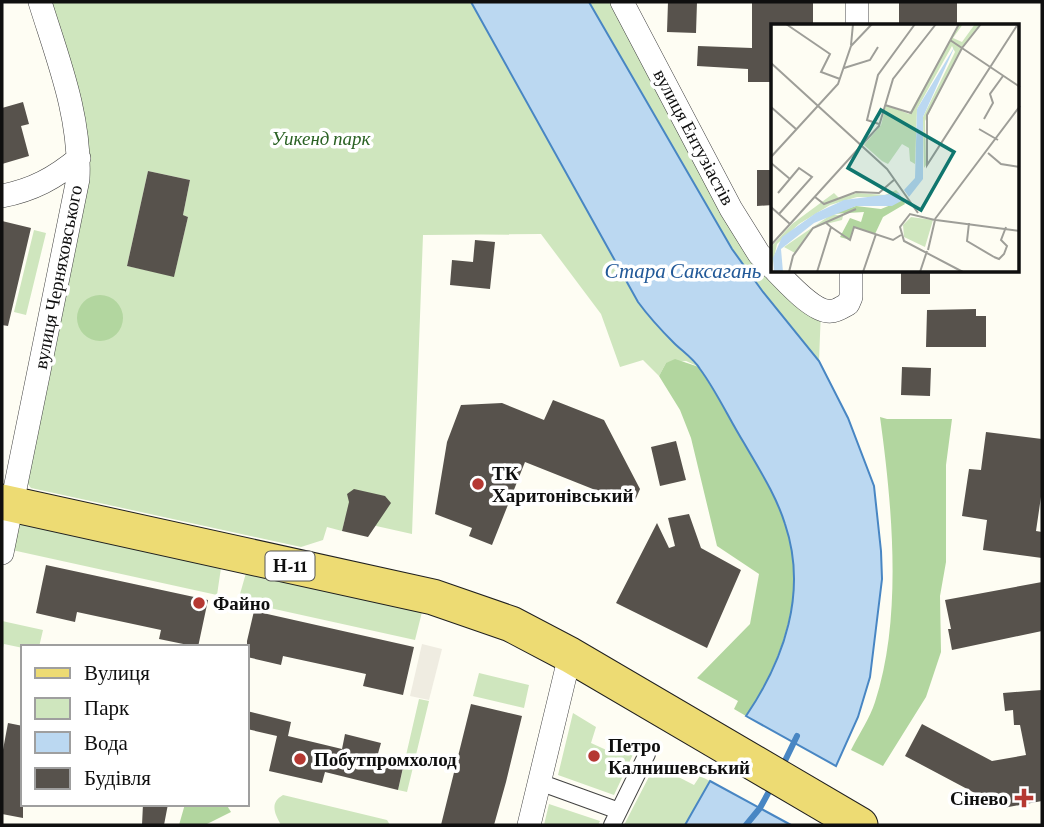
<svg xmlns="http://www.w3.org/2000/svg" width="1044" height="827" font-family="'Crimson Pro',serif">
<style>
.green{fill:#cfe6be;fill-rule:evenodd}
.forest{fill:#b2d69f}
.plaza{fill:#efece1}
.water{fill:#bbd8f1;stroke:#4886c3;stroke-width:2}
.lines{fill:none;stroke-linecap:round;stroke-linejoin:round}
.stream{stroke:#4886c3;stroke-width:6}
.building{fill:#57524c}
.pedestrian-casing{stroke:#424242;stroke-width:18}
.minor-casing{stroke:#424242;stroke-width:24}
.primary-casing{stroke:#202020;stroke-width:37}
.pedestrian{stroke:#fff;stroke-width:16}
.minor{stroke:#fff;stroke-width:23}
.primary{stroke:#eddb73;stroke-width:35}
.poi-dot{fill:#b53832;stroke:#fff;stroke-width:2.5}
.labels{text-anchor:middle;dominant-baseline:central;stroke-width:7;stroke-linejoin:round;paint-order:stroke}
.shield{fill:#fff;stroke:#575757;stroke-width:2}
.shield-label{font-size:18px;font-weight:bold;fill:#0f0f0f}
.street-label{font-size:19px;fill:#0f0f0f;stroke:#fff}
.park-label{font-size:19px;font-style:italic;fill:#2b6224;stroke:#fff}
.poi-label{font-size:19px;font-weight:bold;fill:#0f0f0f;stroke:#fff;text-anchor:start}
.water-label{font-size:21px;font-style:italic;fill:#225998;stroke:#fff}
.inset-road{fill:none;stroke:#9e9e98;stroke-width:2}
.view{fill:#0f766e;fill-opacity:0.15;stroke:#0f766e;stroke-width:3.5}
.inset-edge{fill:none;stroke:#0f0f0f;stroke-width:3.5}
</style>
<rect width="100%" height="100%" fill="#fefdf3"/>
<!-- green -->
<path class="green" d="M47 2H471L638 302 652 320 699 367 686 361 666 363 659 376 643 360 620 367 601 314 541 234 423 235 412 534 345 519 342 531 327 527 323 540 301 547 31 488 27 483 88 180ZM148 171 190 180 183 215 188 217 174 276 127 266Z
M589 2H622L731 209 821 310 819 361 763 292 732 249Z
M34 230 46 233 26 315 14 312Z
M21 523 221 568 217 595 12 550 18 525Z
M246 573 423 608 415 640 238 601Z
M2 621 43 630 39 647 23 648 4 644 2 653Z
M479 673 529 685 524 708 473 696Z
M419 699 429 701 407 792 398 790Z
M573 713 596 727 591 743 613 753 619 739 635 750 614 795 558 775Z
M655 765 694 785 700 776 710 781 685 825H624Z
M283 795 387 820 390 825H281C275 814 269 803 283 795Z
M549 804 600 821 598 825H544Z"/>
<!-- forest -->
<path class="forest" d="M77 318a23 23 0 1 1 46 0a23 23 0 1 1-46 0Z
M675 359 699 367C727 414 768 472 785 523 808 590 783 660 746 716L734 709 738 701 697 678 750 624 759 574 717 546 691 438 680 410 659 376 666 363Z
M880 417 887 419H952L946 465V562L940 596 941 652 926 697 883 766 851 750C859 734 870 718 875 702 903 617 892 504 880 417Z
M185 804H226L231 812 205 825H179Z"/>
<!-- plaza -->
<path class="plaza" d="M422 644 442 649 429 700 410 696Z"/>
<!-- water -->
<path class="water" d="M471 2H589L732 249 763 292 819 361 848 418 874 486 881 551 882 579 870 677 858 717 836 766 746 716C784 660 808 592 785 524 776 495 759 469 744 443 729 419 717 392 700 369 694 359 682 351 674 343 661 330 649 317 638 302Z
M710 781 791 825H685Z"/>
<g class="lines">
<!-- stream -->
<path class="stream" d="M782 767 797 736
M746 825 760 808 772 786"/>
</g>
<!-- building -->
<path class="building" d="M668 2H697L696 33 667 32Z
M752 2H813V26H773V82H748V69L697 66 698 46 752 48Z
M899 2H957V26H909V24H899Z
M23 102 29 124 21 126 29 156 2 164V108Z
M757 170H773V205L757 206Z
M148 171 190 180 183 215 188 217 174 277 127 266Z
M2 221 31 228 8 326 2 325Z
M475 240 495 242 490 289 450 285 452 260 473 262Z
M901 271H930V294H901Z
M976 309V316H986V347H926L927 310Z
M902 367 931 368 930 396 901 395Z
M553 400 604 420 640 489 633 505 525 462 492 545 469 536 472 528 435 514 447 442 461 405 502 403 544 420Z
M986 432 1042 439V490L1036 531 1042 532V558L983 550 987 520 962 516 969 469 981 470Z
M676 441 686 480 660 486 651 447Z
M354 489 385 496 391 503 368 537 342 531 349 502 347 494Z
M689 514 701 548 741 570 707 648 616 603 657 523 669 548 675 546 668 518Z
M46 565 208 600 198 647 159 639 161 630 77 612 75 622 36 613Z
M1042 582V631L952 650 948 629H951L945 600Z
M254 611 414 647 403 695 363 686 366 674 283 656 281 665 247 657V641Z
M1042 690V801L1003 808 905 756 922 724 992 761 1026 755 1020 725H1014L1013 710 1005 711 1003 693Z
M471 704 522 716 506 782 494 825H441Z
M247 711 291 722 288 736 342 749 345 734 381 743 377 757 404 763 398 790 325 772 322 783 269 771 277 736 247 729Z
M8 723 23 726V818L2 814V755Z
M143 804H168L164 825H142Z"/>
<g class="lines">
<defs>
<path id="pedestrian" d="M539 782 619 811
M612 825 647 754"/>
<path id="minor" d="M622 2 731 209 759 254 773 268
M857 26V2
M2 196C33 190 55 178 79 158
M776 271C788 283 815 314 832 311 837 311 844 306 848 304L851 297V271
M2 553 78 179C81 117 58 60 40 2
M529 825 570 655"/>
<path id="primary" d="M2 502 433 597 511 624 570 655 860 825"/>
</defs>
<!-- pedestrian casing -->
<use href="#pedestrian" class="pedestrian-casing"/>
<!-- minor casing -->
<use href="#minor" class="minor-casing"/>
<!-- primary casing -->
<use href="#primary" class="primary-casing"/>
<!-- pedestrian -->
<use href="#pedestrian" class="pedestrian"/>
<!-- minor -->
<use href="#minor" class="minor"/>
<!-- primary -->
<use href="#primary" class="primary"/>
</g>
<!-- markers -->
<g class="poi-dot">
<circle cx="478" cy="484" r="7"/>
<circle cx="199" cy="603" r="7"/>
<circle cx="594" cy="756" r="7"/>
<circle cx="300" cy="759" r="7"/>
<path d="M1020.5 787.5h7v7h7v7h-7v7h-7v-7h-7v-7h7z"/>
</g>
<g class="labels">
<!-- shield labels -->
<rect class="shield" x="265.5" y="551.5" width="49" height="29" rx="5"/>
<g class="shield-label">
<text x="290" y="566">Н-11</text>
</g>
<!-- street labels -->
<g class="street-label">
<text transform="translate(694 137) rotate(62)">вулиця Ентузіастів</text>
<text transform="translate(58 277) rotate(-79)">вулиця Черняховського</text>
</g>
<!-- park labels -->
<g class="park-label">
<text x="321" y="138">Уикенд парк</text>
</g>
<!-- poi labels -->
<g class="poi-label">
<text x="492" y="473">ТК<tspan x="492" dy="22">Харитонівський</tspan></text>
<text x="213" y="603">Файно</text>
<text x="608" y="745">Петро<tspan x="608" dy="22">Калнишевський</tspan></text>
<text x="314" y="759">Побутпромхолод</text>
<text x="1008" y="798" text-anchor="end">Сінево</text>
</g>
<!-- water labels -->
<g class="water-label">
<text x="683" y="271">Стара Саксагань</text>
</g>
</g>
<!-- overview -->
<g transform="translate(771 24)">
<rect width="248" height="248" fill="#fefdf3"/>
<path d="M188 0H192L182 14 191 18 204 0H210L191 24 154 97 155 141 153 144 152 93 184 28 181 22 146 85 144 140 139 137 138 124 131 120 117 140 111 137 93 121 110 101 115 81 138 90ZM125 166 128 169 119 173H86L59 181 28 200 6 220 0 248V223L21 200 63 169 68 174 86 169 114 171ZM61 190 72 192 71 196 43 203 24 229 13 223ZM140 193 162 196 154 223 133 213 132 201Z" fill="#cfe6be"/>
<path d="M132 176 134 180 112 193 104 210 83 203 79 216 69 213 79 194 90 198 93 188 61 190 85 182 110 185Z" fill="#b2d69f"/>
<path d="M184 22 152 93V155L138 173 133 166 144 154 146 85ZM128 169 132 176 121 182H85L43 199 10 225 12 248H3L2 234 11 213 45 189 73 176Z" fill="#bbd8f1"/>
<path class="inset-road" d="M15 0 59 30 50 48 69 55M210 0 191 24 156 91V141L247 0M179 16 249 63M80 21 82 0M0 39 116 145 147 189M73 44 99 36 107 23M114 81 140 89 188 0M0 83 25 105M213 95 222 79 219 70 232 52M108 100 96 96 107 51 144 0M208 105 227 116M217 129 230 140 249 143M0 133 67 60 80 22 101 0M0 139 19 155M7 169 28 144 41 153 8 190M44 173 53 180 85 168 108 169 124 155M0 183 19 200M164 195 249 82M165 196 249 207M198 199 196 217 223 233M60 203 79 216 83 203 122 216 130 211M0 221 108 102 122 55 165 0M157 226 164 196 139 190 129 203 133 217 192 248M223 233 228 235 233 230 236 222 230 216 235 203M18 248 22 232 42 204 85 185M46 248 60 203 54 198M92 248 105 210M149 248 156 227"/>
<path class="view" d="M110 86 183 128 150 186 77 144Z"/>
<rect width="248" height="248" class="inset-edge"/>
</g>
<!-- border -->
<rect width="1044" height="827" fill="none" stroke="#0f0f0f" stroke-width="7"/>
<!-- legend -->
<rect x="21" y="645" width="228" height="161" fill="#ffffff" stroke="#9f9f9f" stroke-width="2"/>
<rect x="35" y="668" width="35" height="10" fill="#eddb73" stroke="#9f9f9f" stroke-width="2"/>
<text x="84" y="680" font-size="21" fill="#0f0f0f">Вулиця</text>
<rect x="35" y="698" width="35" height="21" fill="#cfe6be" stroke="#9f9f9f" stroke-width="2"/>
<text x="84" y="715" font-size="21" fill="#0f0f0f">Парк</text>
<rect x="35" y="732" width="35" height="21" fill="#bbd8f1" stroke="#9f9f9f" stroke-width="2"/>
<text x="84" y="750" font-size="21" fill="#0f0f0f">Вода</text>
<rect x="35" y="768" width="35" height="21" fill="#57524c" stroke="#9f9f9f" stroke-width="2"/>
<text x="84" y="785" font-size="21" fill="#0f0f0f">Будівля</text>
</svg>
